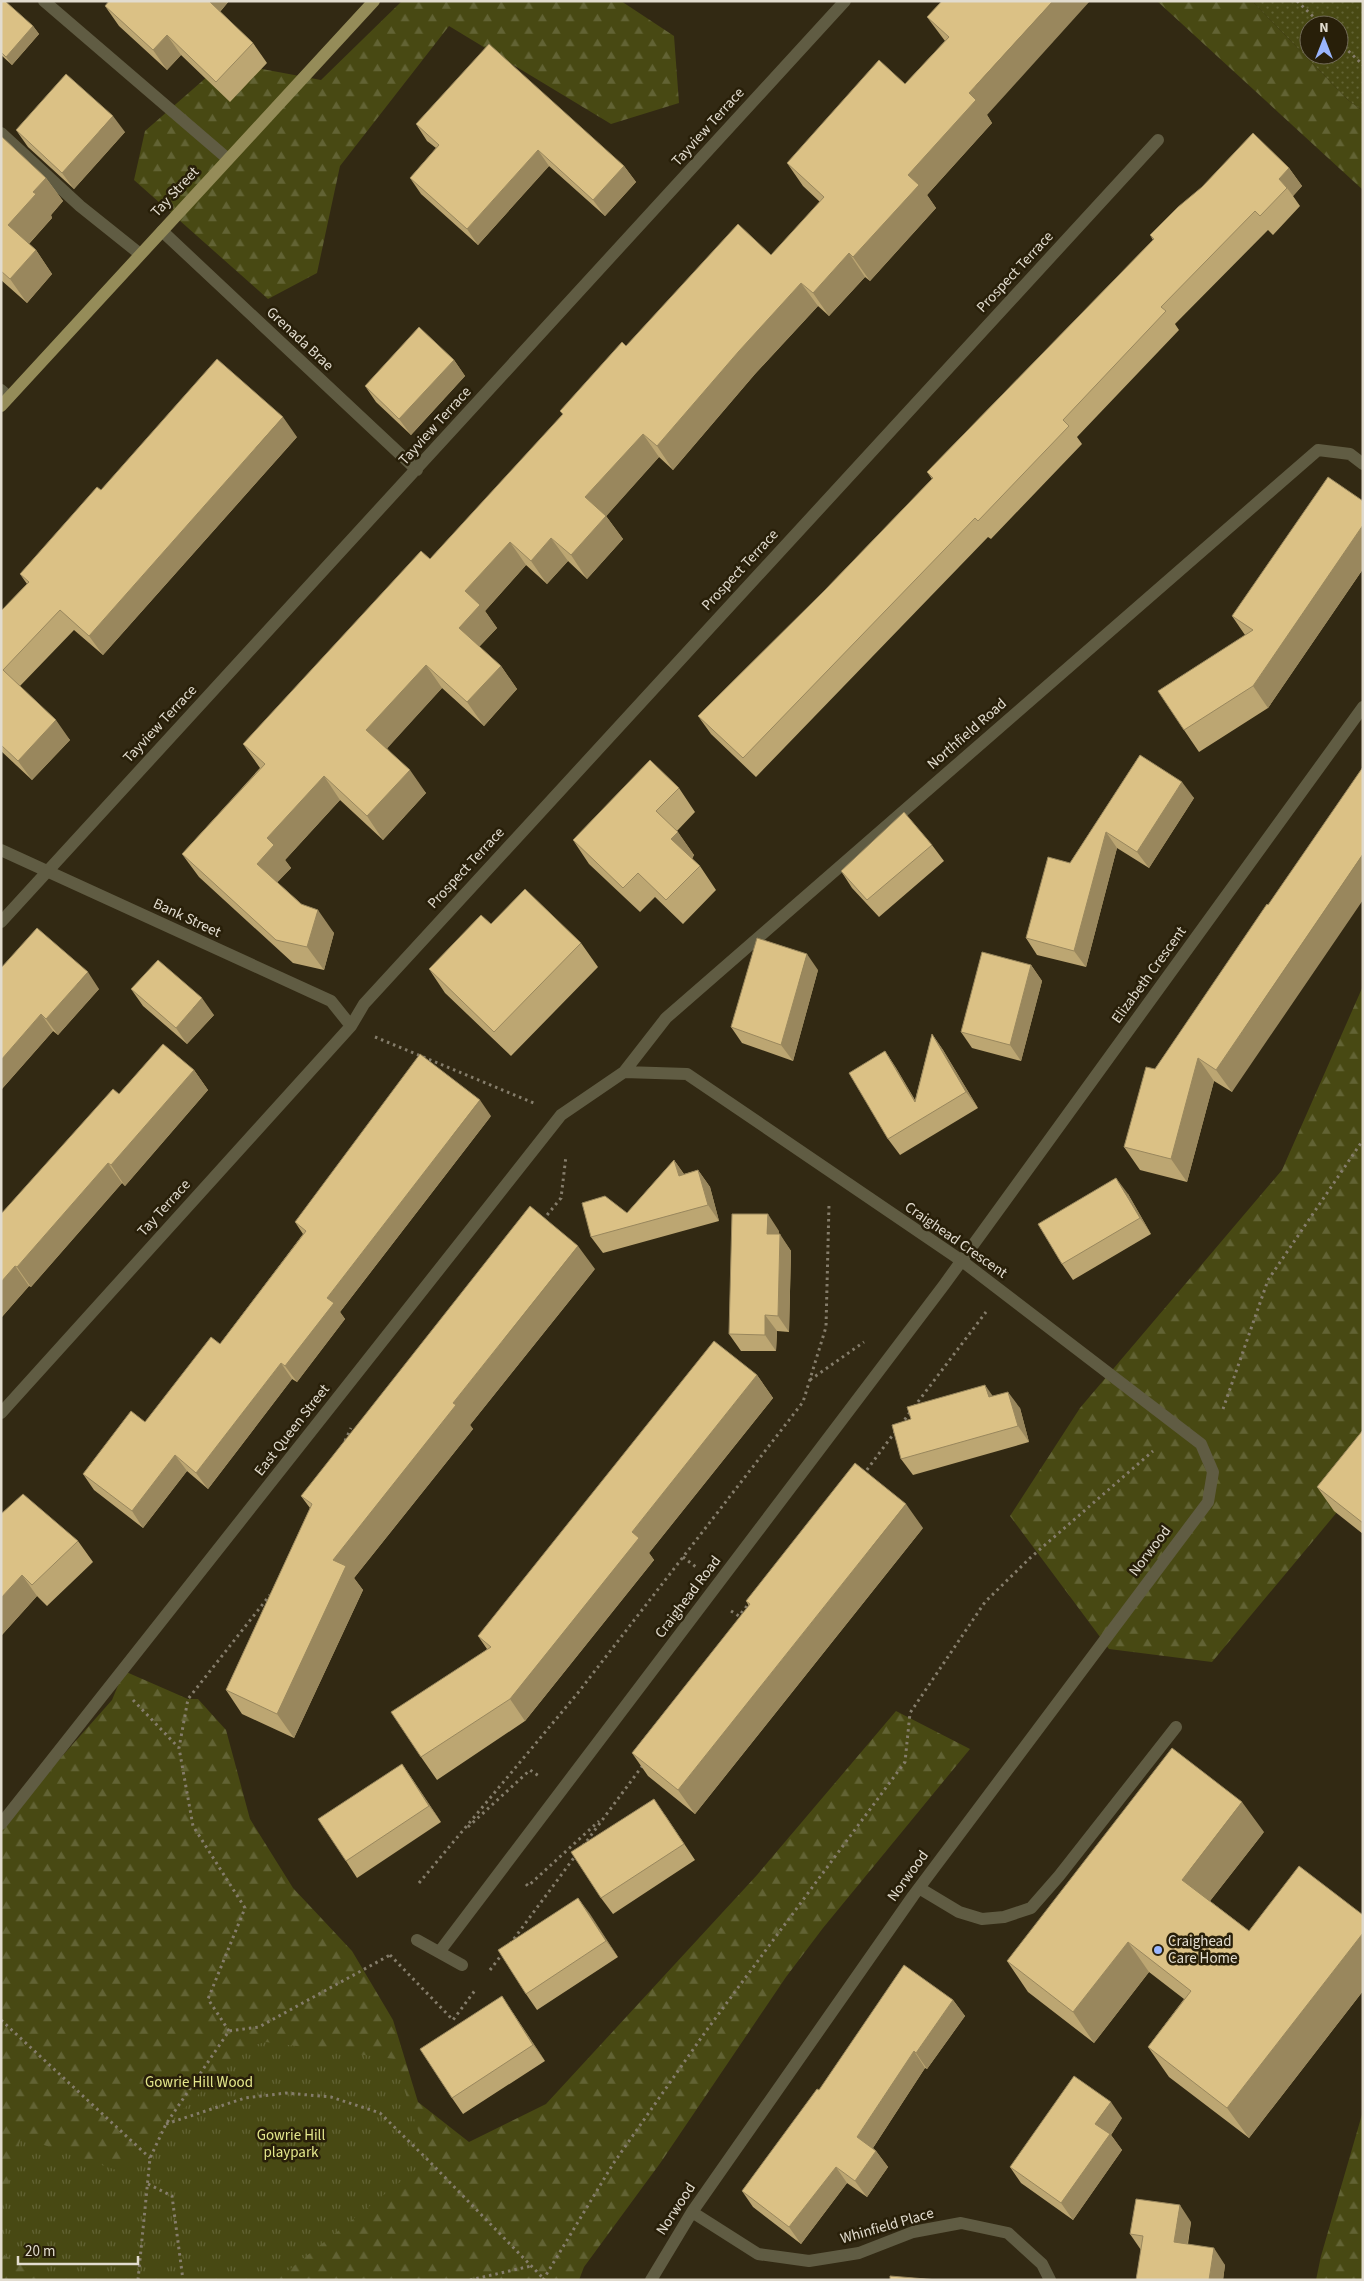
<svg xmlns="http://www.w3.org/2000/svg" width="1364" height="2281" font-family="'Source Sans 3',sans-serif">
<style>
.grass{fill:url(#grass-dots);fill-rule:evenodd}
.forest{fill:url(#forest-firs)}
.park{fill:url(#park-tufts)}
.lines{fill:none;stroke-linecap:round;stroke-linejoin:round}
.path{stroke:#857d6b;stroke-width:3;stroke-dasharray:2.5 4;stroke-linecap:butt}
.minor{stroke:#605c43;stroke-width:12}
.major{stroke:#958c59;stroke-width:12}
.wall{fill:#bca672}
.shaded-wall{fill:#99875d}
.building{fill:#dbc185;stroke:#99875d}
.poi-dot{fill:#99b5fd;stroke:#281f09;stroke-width:2}
.labels{text-anchor:middle;dominant-baseline:central;stroke-width:5;stroke-linejoin:round;paint-order:stroke}
.street-label{font-size:15px;fill:#e2dccf;stroke:#281f09}
.poi-label{font-size:15px;fill:#e2dccf;stroke:#281f09;text-anchor:start}
.park-label{font-size:15px;fill:#e4e78c;stroke:#281f09}
</style>
<defs>
<pattern id="grass-dots" width="8" height="8" patternUnits="userSpaceOnUse" patternTransform="scale(1.25)"><rect width="8" height="8" fill="#484913"/><path d="M2 2h.1M6 6h.1" fill="none" stroke="#626334" stroke-width="1.8" stroke-linecap="round"/></pattern>
<pattern id="forest-firs" width="22" height="20" patternUnits="userSpaceOnUse" patternTransform="scale(1.25)"><rect width="22" height="20" fill="#484913"/><path d="M5 1l3.5 6h-7zM16 11l3.5 6h-7z" fill="#626334"/></pattern>
<pattern id="park-tufts" width="24" height="20" patternUnits="userSpaceOnUse" patternTransform="scale(1.25)"><rect width="24" height="20" fill="#484913"/><path d="M3 7l-1-3M5 7V3M7 7l1-3M15 17l-1-3M17 17v-4M19 17l1-3" fill="none" stroke="#626334"/></pattern>
</defs>
<rect width="100%" height="100%" fill="#322913"/>
<!-- grass -->
<path class="grass" d="M1252 1H1363V111L1348 100ZM1309 25H1339V55H1309Z"/>
<!-- forest -->
<path class="forest" d="M402 1H621L674 36 679 103 611 124 449 26 340 166 317 273 268 299 134 180 145 131 224 62 321 80Z
M1157 1H1252L1348 100 1363 111V190Z
M1363 986V1481L1212 1662 1109 1649 1010 1516 1080 1408 1282 1170Z
M124 1671 188 1699H198L226 1730 250 1819 293 1888 352 1951 393 2020 418 2102 469 2142 546 2104 757 1875 896 1711 970 1749 823 1928 786 1977 661 2162 584 2267 579 2280H1V1825L112 1700Z
M1363 2111V2280H1316L1321 2256Z"/>
<!-- park -->
<path class="park" d="M266 2042 394 2059 428 2160 276 2280H46L1 2253V2211L21 2137 119 2171 204 2089 220 2076 237 2049Z"/>
<g class="lines">
<!-- path -->
<path class="path" d="M1297 1 1322 25
M1339 42 1363 65
M375 1037 536 1104
M543 1220 561 1198 566 1156
M810 1380 864 1342
M914 1407 986 1312
M1223 1409 1268 1280 1363 1140
M901 1425 910 1412
M345 1441 351 1428
M863 1475 895 1432
M683 1557 696 1567
M731 1611 739 1616 751 1601
M133 1700 179 1748
M468 1827 530 1770 539 1776
M583 1846 643 1765
M419 1883 577 1694 803 1402 826 1327 829 1204
M526 1884 528 1886 599 1821
M510 1944 576 1855
M390 1955 453 2020 476 1989
M490 1970 503 1953
M1 2020 150 2158
M229 2031 208 1999 245 1908 193 1826 179 1748 188 1699 270 1595
M166 2124 245 2098 286 2093 331 2097 380 2113 428 2160 543 2278
M148 2184 172 2196 183 2280
M138 2280 150 2158 166 2124 229 2031 259 2027 390 1955
M470 2280 531 2266
M543 2280 613 2164 706 2031 905 1762 910 1713 985 1602 1030 1558 1153 1451"/>
<!-- minor -->
<path class="minor" d="M44 1 228 159
M1 133 80 206 140 254
M162 231 417 470
M1 390 9 397
M1 850 331 1001 351 1026
M1 922 845 1
M624 1072 687 1074 962 1261 1201 1444 1213 1472 1208 1502 913 1896 692 2212 651 2280
M1 1413 351 1026 364 1004 1158 140
M1 1824 561 1115 624 1072 666 1018 1318 450 1350 454 1363 464
M919 1888 959 1912 982 1919 1004 1917 1031 1908 1059 1876 1176 1727
M417 1940 462 1965
M440 1951 944 1285 1363 707
M692 2212 758 2254 809 2261 859 2253 913 2232 961 2223 1008 2233 1042 2264 1050 2280"/>
<!-- major -->
<path class="major" d="M1 406 374 1"/>
</g>
<!-- wall -->
<path class="wall" d="M1 1 33 26 39 34 12 65 1 55Z
M229 1 220 12 253 43 267 63 230 102 181 55 167 70 119 26 105 6Z
M942 1 987 115 992 123 927 195 936 208 870 281 865 277 829 316 818 306 755 374 673 470 659 457 606 516 623 539 587 579 568 561 547 584 526 565 485 611 497 628 479 647 501 666 517 689 484 726 442 688 387 748 426 793 383 840 340 800 285 860 291 868 277 882 334 933 324 970 293 963 199 877 182 854 260 768 243 744 430 559 563 415 560 411 626 346 771 255 820 202 803 186 787 163 905 84 945 41 927 17Z
M416 124 624 166 636 182 605 216 549 166 478 245 421 194 410 178 436 148 427 141Z
M16 130 125 132 74 189 28 147Z
M1 136 46 178 63 201 51 215 52 218 29 244 36 250 52 274 27 303 1 280Z
M1289 168 1302 186 1293 196 1300 206 1273 235 1268 230 1175 324 1179 330 1077 437 1082 444 991 539 988 537 756 777 711 734 698 716 825 590 932 479 927 472 1153 240 1150 235Z
M454 360 465 376 411 435 376 402 365 386Z
M297 437 103 655 74 630 20 686 70 740 32 780 1 751V611L27 584 20 574 101 490Z
M1363 501V569L1268 708 1199 752 1184 730 1245 635 1232 616Z
M1140 755 1194 798 1149 868 1117 848 1086 967 1037 955 1026 938 1070 863Z
M679 788 695 812 677 831 694 855 692 859 700 866 716 890 683 924 655 897 640 912 589 864 573 840Z
M932 845 944 861 879 917 852 888 841 871Z
M1268 905 1232 1092 1214 1081 1187 1182 1140 1170 1124 1147 1155 1069Z
M491 924 581 943 598 967 511 1056 445 993 429 969Z
M1031 965 1042 981 1021 1061 972 1048 961 1032Z
M1 968 99 989 58 1035 53 1031 1 1090Z
M818 970 793 1061 742 1043 731 1027Z
M131 989 214 1015 187 1044 143 1006Z
M932 1034 943 1050 978 1108 900 1155 888 1139 885 1051 896 1068 915 1100Z
M194 1070 208 1090 125 1186 122 1183 31 1287 29 1286 1 1318V1214L119 1094Z
M491 1116 340 1312 345 1319 297 1382 292 1379 208 1489 187 1471 143 1528 94 1490 83 1474 145 1422 220 1344 303 1234 295 1222Z
M674 1160 684 1174 698 1170 710 1187 719 1221 603 1253 591 1237 627 1213Z
M1128 1194 1151 1234 1073 1280 1062 1264Z
M779 1231V1234L791 1251 789 1332 777 1331 776 1351H741L729 1334Z
M595 1269 470 1425 473 1429 354 1578 363 1590 294 1738 242 1714 226 1690 310 1508 301 1496Z
M757 1375 773 1398 649 1553 654 1560 525 1721 437 1780 421 1757 487 1649 478 1636Z
M993 1396 1020 1408 1029 1442 913 1475 901 1459Z
M1363 1430V1534L1334 1511 1317 1487Z
M1 1514 78 1541 93 1562 47 1606 37 1596 1 1636Z
M923 1528 695 1814 648 1776 632 1753 749 1606 746 1601Z
M402 1764 441 1822 357 1878 346 1861Z
M665 1815 695 1860 613 1914 601 1898Z
M1264 1832 1210 1901 1249 1931 1363 1915V1991L1249 2138 1169 2077 1148 2047 1184 1999 1149 1972 1094 2043 1028 1992 1007 1961Z
M578 1898 618 1957 537 2010 526 1994Z
M953 2000 965 2016 927 2069 925 2068 873 2148 876 2151 888 2167 867 2197 847 2183 801 2244 753 2207 742 2191 819 2090Z
M513 2013 545 2061 463 2114 452 2098Z
M1122 2118 1111 2135 1122 2150 1073 2220 1021 2183 1010 2167Z
M1191 2222 1188 2244 1225 2265 1223 2280H1136L1141 2250 1130 2234Z"/>
<!-- shaded-wall -->
<path class="shaded-wall" d="M207 1H229L217 15Z
M1053 1H1090L987 115 992 123 927 195 936 208 870 281 853 257 908 175 969 93Z
M33 26 39 34 12 65 6 57Z
M167 35 181 55 167 70 153 50Z
M113 116 125 132 74 189 62 173Z
M538 150 549 166 478 245 467 229Z
M624 166 636 182 605 216 593 200Z
M1289 168 1302 186 1293 196 1287 188 1279 179Z
M46 178 63 201 51 215 52 218 24 249 8 225 33 192Z
M36 250 52 274 27 303 10 279Z
M849 253 865 277 829 316 813 293Z
M801 283 818 306 755 374 673 470 657 446 739 351Z
M454 360 465 376 411 435 399 419Z
M283 417 297 437 103 655 89 636Z
M643 434 659 457 602 521 585 497Z
M606 516 623 539 587 579 571 555Z
M1363 525V569L1268 708 1253 686Z
M551 538 568 561 547 584 531 561Z
M510 542 526 565 485 611 497 628 475 651 459 628 465 591Z
M426 665 442 688 383 753 366 730Z
M501 666 517 689 484 726 467 702Z
M56 720 70 740 32 780 18 761Z
M410 770 426 793 383 840 367 816Z
M324 776 340 800 285 860 291 868 273 887 257 864 267 838Z
M1182 782 1194 798 1149 868 1137 852Z
M678 832 694 855 688 863 671 839Z
M1106 832 1117 848 1086 967 1074 951Z
M1363 854V900L1232 1092 1216 1070Z
M318 910 334 933 324 970 307 947Z
M807 954 818 970 793 1061 781 1045Z
M1031 965 1042 981 1021 1061 1010 1045Z
M88 972 99 989 58 1035 46 1019Z
M202 998 214 1015 187 1044 176 1028Z
M41 1014 53 1031 1 1090V1060Z
M932 1034 943 1050 978 1108 966 1092Z
M885 1051 896 1068 926 1119 915 1102Z
M1198 1058 1214 1081 1187 1182 1171 1159Z
M194 1070 208 1090 125 1186 111 1165Z
M480 1100 491 1116 340 1312 345 1319 297 1382 285 1366 327 1298Z
M674 1160 685 1176H679Z
M108 1163 122 1183 31 1287 17 1267Z
M698 1170 710 1187 719 1221 708 1205Z
M1116 1178 1128 1194 1151 1234 1140 1218Z
M768 1214 779 1231 778 1251 767 1234Z
M780 1234 791 1251 789 1332 778 1316Z
M578 1246 595 1269 470 1425 473 1429 354 1578 363 1590 294 1738 277 1714 333 1560 453 1403Z
M15 1266 29 1286 1 1318V1282Z
M765 1315 777 1331 776 1351 765 1335Z
M281 1363 292 1379 208 1489 196 1473Z
M757 1375 773 1398 649 1553 654 1560 525 1721 510 1699 632 1532Z
M985 1385 997 1402 989 1397Z
M1008 1392 1020 1408 1029 1442 1018 1426Z
M175 1455 187 1471 143 1528 132 1511Z
M906 1504 923 1528 695 1814 678 1790Z
M22 1575 37 1596 1 1636V1598Z
M402 1764 413 1780 441 1822 429 1806Z
M1242 1802 1264 1832 1203 1910 1182 1880Z
M578 1898 590 1914 618 1957 606 1941Z
M1363 1933V1991L1249 2138 1227 2108Z
M1128 1942 1149 1972 1094 2043 1073 2012Z
M502 1996 513 2013 545 2061 533 2045Z
M953 2000 965 2016 927 2069 916 2053Z
M914 2051 925 2068 869 2154 857 2137Z
M1111 2102 1122 2118 1111 2135 1122 2150 1073 2220 1061 2203 1095 2124Z
M876 2151 888 2167 867 2197 855 2181Z
M836 2167 847 2183 801 2244 789 2227Z
M1180 2205 1191 2222 1185 2258 1174 2242Z
M1214 2248 1225 2265 1223 2280H1209Z"/>
<!-- building -->
<path class="building" d="M1 1H5L33 26 6 57 1 52Z
M109 1H209L253 43 216 82 167 35 153 50 105 6Z
M942 1H1053L969 93 976 100 908 175 919 185 853 257 849 253 813 293 801 283 739 351 657 446 643 434 585 497 606 516 571 555 551 538 531 561 510 542 465 591 480 605 459 628 501 666 467 702 426 665 366 730 410 770 367 816 324 776 267 838 274 845 257 864 301 904 318 910 307 947 276 940 182 854 265 764 243 744 421 551 430 559 563 414 560 411 622 342 626 346 738 224 771 255 824 197 787 163 879 60 905 84 949 37 927 17Z
M489 44 624 166 593 200 538 150 467 229 410 178 439 145 416 124Z
M66 74 113 116 62 173 16 130Z
M1253 133 1289 168 1279 179 1287 188 1260 216 1255 211 1161 307 1166 311 1063 420 1069 426 978 521 975 518 743 758 698 716 825 590 933 478 927 472 1154 239 1150 235 1178 207 1202 187Z
M1 136 46 178 33 192 36 194 8 225 36 250 10 279 1 271Z
M419 327 454 360 399 419 365 386Z
M217 359 283 417 89 636 60 610 3 670 56 720 18 761 1 745V611L29 582 20 574 97 487 101 490Z
M1328 477 1363 501V525L1253 686 1184 730 1158 691 1253 630 1232 616Z
M1140 755 1182 782 1137 852 1106 832 1074 951 1026 938 1048 857 1070 863Z
M650 760 679 788 656 811 678 832 671 839 700 866 666 900 638 873 623 888 573 840Z
M1363 767V854L1216 1070 1198 1058 1171 1159 1124 1147 1146 1067 1155 1069 1267 904 1268 905Z
M904 812 932 845 867 900 841 871Z
M525 889 581 943 494 1032 429 969 481 915 491 924Z
M37 928 88 972 46 1019 41 1014 1 1060V968Z
M757 938 807 954 781 1045 731 1027Z
M982 952 1031 965 1010 1045 961 1032Z
M158 960 202 998 176 1028 131 989Z
M932 1034 966 1092 888 1139 849 1073 885 1051 915 1102Z
M163 1044 194 1070 111 1165 108 1163 17 1267 15 1266 1 1282V1214L113 1089 119 1094Z
M420 1054 480 1100 327 1298 334 1303 285 1366 281 1363 196 1473 175 1455 132 1511 83 1474 131 1411 145 1422 211 1337 220 1344 306 1231 295 1222Z
M674 1160 679 1176 698 1170 708 1205 591 1237 582 1203 605 1196 627 1213Z
M1116 1178 1140 1218 1062 1264 1038 1224Z
M530 1206 578 1246 453 1403 456 1405 333 1560 346 1566 277 1714 226 1690 312 1504 301 1496Z
M732 1214H768L767 1234H780L778 1316 765 1315V1335L729 1334Z
M714 1341 757 1375 632 1532 639 1538 510 1699 421 1757 391 1712 491 1647 478 1636Z
M985 1385 989 1397 1008 1392 1018 1426 901 1459 892 1425 911 1419 907 1407Z
M1363 1430V1523L1317 1487Z
M855 1463 906 1504 678 1790 632 1753 750 1604 746 1601Z
M23 1494 78 1541 32 1585 22 1575 1 1598V1514Z
M1172 1748 1242 1802 1182 1880 1249 1931 1299 1866 1363 1915V1933L1227 2108 1148 2047 1191 1991 1128 1942 1073 2012 1007 1961Z
M402 1764 429 1806 346 1861 318 1819Z
M654 1799 684 1844 601 1898 571 1852Z
M578 1898 606 1941 526 1994 498 1950Z
M904 1965 953 2000 916 2053 914 2051 857 2137 876 2151 855 2181 836 2167 789 2227 742 2191 817 2089 819 2090Z
M502 1996 533 2045 452 2098 420 2049Z
M1074 2076 1111 2102 1095 2124 1110 2134 1061 2203 1010 2167Z
M1136 2199 1180 2205 1174 2242 1214 2248 1209 2280H1136L1143 2236 1130 2234Z
M890 2276 938 2280H890Z"/>
<!-- markers -->
<circle class="poi-dot" cx="1158" cy="1950" r="5"/>
<g class="labels">
<!-- street labels -->
<g class="street-label">
<text transform="translate(708 127) rotate(-48)">Tayview Terrace</text>
<text transform="translate(175 192) rotate(-47)">Tay Street</text>
<text transform="translate(1015 272) rotate(-47)">Prospect Terrace</text>
<text transform="translate(300 339) rotate(43)">Grenada Brae</text>
<text transform="translate(435 426) rotate(-48)">Tayview Terrace</text>
<text transform="translate(740 570) rotate(-47)">Prospect Terrace</text>
<text transform="translate(160 724) rotate(-47)">Tayview Terrace</text>
<text transform="translate(967 734) rotate(-41)">Northfield Road</text>
<text transform="translate(466 868) rotate(-47)">Prospect Terrace</text>
<text transform="translate(187 918) rotate(25)">Bank Street</text>
<text transform="translate(1149 975) rotate(-54)">Elizabeth Crescent</text>
<text transform="translate(164 1208) rotate(-48)">Tay Terrace</text>
<text transform="translate(956 1240) rotate(35)">Craighead Crescent</text>
<text transform="translate(292 1430) rotate(-52)">East Queen Street</text>
<text transform="translate(1150 1551) rotate(-53)">Norwood</text>
<text transform="translate(688 1597) rotate(-53)">Craighead Road</text>
<text transform="translate(908 1876) rotate(-54)">Norwood</text>
<text transform="translate(676 2209) rotate(-57)">Norwood</text>
<text transform="translate(887 2226) rotate(-16)">Whinfield Place</text>
</g>
<!-- poi labels -->
<g class="poi-label">
<text x="1168" y="1941">Craighead<tspan x="1168" dy="17">Care Home</tspan></text>
</g>
<!-- park labels -->
<g class="park-label">
<text x="199" y="2082">Gowrie Hill Wood</text>
<text x="291" y="2135">Gowrie Hill<tspan x="291" dy="17">playpark</tspan></text>
</g>
</g>
<!-- border -->
<rect width="1364" height="2281" fill="none" stroke="#e2dccf" stroke-width="5"/>
<!-- north arrow -->
<g transform="translate(1324 40)"><circle r="24" fill="#281f09" stroke="#726b58"/>
<path d="M0-4L9 19L0 12L-9 19Z" fill="#99b5fd"/>
<text y="-8" font-size="14" font-weight="bold" text-anchor="middle" fill="#e2dccf">N</text>
</g>
<!-- scale -->
<path d="M18 2256v8h120v-8" fill="none" stroke="#e2dccf" stroke-width="2.5"/>
<text x="25" y="2256" font-size="15" fill="#e2dccf" stroke="#281f09" stroke-width="4" paint-order="stroke">20 m</text>
</svg>
